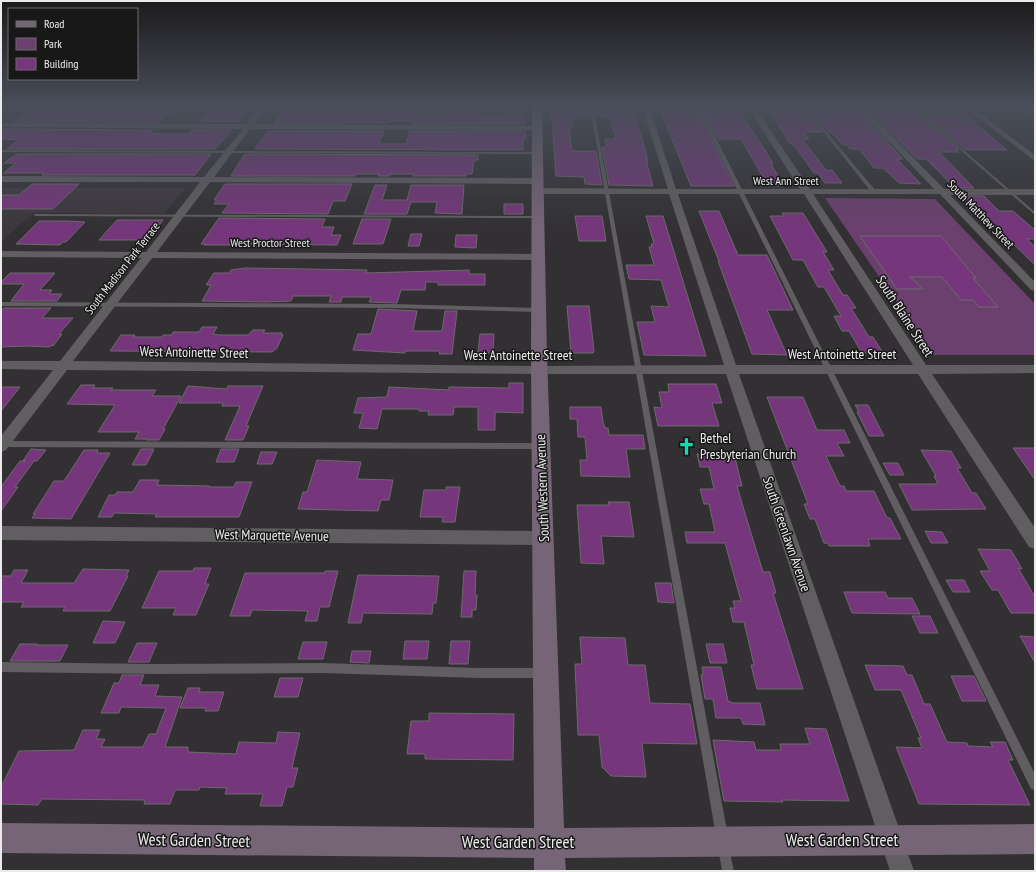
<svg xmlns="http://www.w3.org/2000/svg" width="1036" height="872" font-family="'PT Sans Narrow',sans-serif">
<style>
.built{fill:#3d373e}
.green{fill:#6b406e}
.building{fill:#75367b;stroke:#6c6a6c}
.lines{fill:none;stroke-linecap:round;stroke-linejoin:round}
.service{fill:#605e60;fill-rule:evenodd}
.minor{fill:#605e60;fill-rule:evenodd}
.secondary{fill:#766577;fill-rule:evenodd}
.labels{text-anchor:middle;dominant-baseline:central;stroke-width:3;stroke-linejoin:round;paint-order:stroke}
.far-street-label{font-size:12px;fill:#ecebec;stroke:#191819}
.street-label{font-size:14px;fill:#ecebec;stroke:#191819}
.poi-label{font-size:14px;fill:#ecebec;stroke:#191819;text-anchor:start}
.near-street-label{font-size:17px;fill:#ecebec;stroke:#191819}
</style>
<rect width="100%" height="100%" fill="#323032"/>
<!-- built -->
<path class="built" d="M1 188H185L165 213H33L1 242Z"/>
<!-- green -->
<path class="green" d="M825 198 935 199 1035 304V355H933Z"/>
<!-- building -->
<path class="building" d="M83 106H148L142 112 170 113 160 122H14L31 110H78Z
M287 106H342L344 107 343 108H362V110H389L390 107H408V110H419L418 114H451L452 110H480L479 116H504V107H517V115H521V118H525V124H412L413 121H388L387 123H274Z
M551 106H589L590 118H572L573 126H569L572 151H596L602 185 585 184 584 177 556 176Z
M594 106H632L647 156V164L653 186 609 185 602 147H606L605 139H616L610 116H596Z
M679 106H695L734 186H691L660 109H681Z
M701 106H736L767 153 773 164H771L784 186H768L741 139H718Z
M766 106H802L822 132H804L809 139H802L826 170H832L842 183H825L818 173H814L794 145 790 143Z
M831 106H854L903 159H897L921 184 899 183 883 168H874L859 149H850L847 145H843L833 134 829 132 808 107H832Z
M865 106H908L959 150H956L958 152H939L974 188H955L926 159H917Z
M215 108H249L238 122H199L208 113H211Z
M924 114H964L1007 150H966Z
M5 129 153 130 150 133 158 134H189L192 130H232L215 149H7L19 140 1 139V131Z
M268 131H384L379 144H406L410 131H525L526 138H523V150H520L255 149Z
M17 154H211L195 175H42L44 173H4L16 163H4Z
M244 155 252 154 478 155V160H474L472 174H466V176H413L414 174H390V176H378L379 174H356L355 176H231Z
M32 184H79L53 209H1V195H19Z
M225 184H352L345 201H333L328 214 222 213 229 204H214L217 200H214Z
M375 185H387L382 200H407L411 185H464L462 214 435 213 437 202H411L407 214H364Z
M964 196H984L999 211H1013L1035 230V239H1027L1035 247V265Z
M504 204H523V214H504Z
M699 211H719L738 255H767L793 310H767L787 355 752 354 718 261H719Z
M782 213H803L827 252H823L834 270H828L843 295H847L856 308H851L869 337H873L883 353H862L849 331H842L834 316H841L824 287H818L803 260H793L770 216H784Z
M575 216H602L606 241H579Z
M646 216H663L706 356 644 355 637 322H655L651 306 669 307 661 280 629 279 626 265H654L649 247H652L651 244H654Z
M219 218 325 219 322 227H334L331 235H341L337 245 247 244 246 245H204L205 244H201Z
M362 219H391L383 244H353Z
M117 220H163L147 240H99Z
M39 221H66L85 222 66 242H63L60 245 16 244Z
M411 234H422L419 246H408Z
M456 235H477L476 248 455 247Z
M860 236H941L976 278H973L998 307H979L973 300H961L942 277H910L923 289H897Z
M245 268 367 270 366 273 469 270V274H485V285H438V282H426L425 290H401L397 303 369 302 371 297H342L341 302H329L331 296H293L291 301 265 302 202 301 211 285H206L214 273H229L231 270Z
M10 273H55L40 290H52L49 294H62L57 301H11L24 284H1V282Z
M567 306H589L594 351 593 353H571Z
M4 308H51L42 318H73L59 334H62L54 345 48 347 27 346 1 347V311Z
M378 309 417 311 413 331H442L445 311H457L452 354H439L440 351H405V353L353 350 358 334H371Z
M202 327H217L213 334 219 335H248L253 330H265L263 333H282L281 335H283L277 348 272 352 110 351 121 335H135L133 337H162L163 335H172L173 332H199Z
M480 334H494L493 353H478Z
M509 383H523V413L495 412V430H478V407H454L453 415H428L429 411H419V409H382L377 429 359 428 363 413H354L358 398 387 397 389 387 449 390V387L509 388Z
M668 384H716L722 403H712L719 426H658L654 407 662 408 659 392H669Z
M81 385H95L93 388H113L111 390H156L152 396H181L163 429H165L159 440H146L147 439H135L139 432H98L115 405 67 404Z
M188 386 227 389 228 386H263L246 426H249L243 440H225L240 406H222L223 403H179Z
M1 387H20L1 411Z
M767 397H803L817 430H844L850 443H837L844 456H826L840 486H844L846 491H874L887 518H890L901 539H868L870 546H829L828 543H824L815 519H810L804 504H808Z
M855 405H868L884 436H869L857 412H859Z
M570 407H601L603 422 605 428H608L609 435H643L645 449H626L630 477 581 476 580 460H587L585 437H578L577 419H570Z
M1013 448H1035V480Z
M31 449 46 450 37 461H34L15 487H18L1 511V487L20 461H26H23Z
M141 449H154L146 465H132Z
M221 449H239L234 462H216Z
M84 450H98L97 453H110L71 519 32 518 35 514H33L54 481H64Z
M921 450 951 451 961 468H957L972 493H976L986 509 912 510 899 484H938L934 476H936Z
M261 452H277L272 464H257Z
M697 454H734L742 486H737L744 510 763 572H770L776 593H773L803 689H757L751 665H754L744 622H733L730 608H735L733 601H741L725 543H687L685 532H715L709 504H704L700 489H714L709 467H700Z
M317 460 361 462 357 479 393 480 389 500H381L378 511 298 509 303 492H307Z
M883 463H898L904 475H890Z
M140 480H159L157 485 209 486V487H234L236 482H252L239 517H155L157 514 114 513 112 517H98L109 495H115L117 492H133Z
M446 487H460L455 522H442L443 517H420L424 490H446Z
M608 502H629L634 537 601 536 604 564 581 563 577 505H609Z
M925 531 942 532 948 543H931Z
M978 549 1011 550 1022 569 1018 568 1035 597V613H1011L998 590H992L980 571H990Z
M194 568H211L205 584H209L196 615H173L176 608H142L159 571H193Z
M83 569 129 570 126 576H128L110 611H63L65 607H21L24 602H1V576H11L14 570H28L21 583H74Z
M325 571H338L329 607H320L317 621H305L308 611 252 610 250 616H230L245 573H325Z
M464 571H476L475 595H477L476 610H472V617H461Z
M358 575 439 576 436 603H433L432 614 363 613 361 623H348Z
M946 580H964L970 592H953Z
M655 583H671L674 603 658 602Z
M844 592H885L888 598H912L920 614 852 613Z
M912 616H930L938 633H920Z
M103 621 125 622 115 643H93Z
M1020 636 1035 637V663Z
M580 637 625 638 628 665H645L650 703 690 704 697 744 642 743 646 777 611 776 602 767 599 735H578L575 664H582Z
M405 641H429L427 659H403Z
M451 641H470L468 664H449Z
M303 642H327L323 659H298Z
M137 643H157L149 662H128Z
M20 644H37L36 645H68L60 661H10Z
M706 644H723L727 663H710Z
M352 651H371L369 663 350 662Z
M865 665 903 666 907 675H912L924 704H930L947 742 967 743 968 746 993 747 990 742H1005L1013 760H1008L1030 805 919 804 896 747 922 748 918 738H921L901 690H875Z
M702 667H721L728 701 731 702 732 703H760L765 725 743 724 741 718H716L713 699H705L701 675H703Z
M122 675H144L140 685H159L155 696 182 697 165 747H188V752L236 754 239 742 276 743 278 732 300 733 292 768H298L293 787H287L282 806H260L263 794H225L227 788 200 787 199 790H175L170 804H144L145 800 42 799 38 805 1 804V787L19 751 74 750 83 730H100L96 739H105L101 747H143L149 734H156L166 708 121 707 119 713H101L114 683H119Z
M951 676H974L986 701H962Z
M280 678H303L298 697H274Z
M188 688H200L199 692H224L218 711H205L206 708H180Z
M429 713 514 714 513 760 425 759V754H407L411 721H429Z
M805 728 826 729 849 801 782 800 783 802 724 801 713 740 754 742 756 750H781L780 744H810Z"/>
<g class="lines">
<!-- service -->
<path class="service" d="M590 106H593L728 836 726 840 722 842 718 840 716 836Z
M696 106H700L1035 774V790L1031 789Z
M803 106H805L876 191V193H872Z
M910 106H913L1035 212V215Z
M1018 106H1022L1035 114V117Z
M1 150 538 152 540 153 538 154 1 152Z
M34 214 538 216 540 217 538 218 36 216 34 215Z
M1 302 393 304 538 308 541 310 538 312 393 308 1 306Z
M1 441 541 443 544 444 545 446 544 448 541 449 1 447Z
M1 662 154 664 323 663 479 668H543L546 670 548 673 546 676 543 678H479L323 673 154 674 1 672Z
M724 842 728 844 734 871H722L718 848 720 844Z"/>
<!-- minor -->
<path class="minor" d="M1 106H7L1 109Z
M261 106H268L254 124 537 126 541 128 537 130 250 129 214 177 538 178 542 181 538 184 210 182 157 252 538 254 543 257 538 260 152 258 73 361 539 366 724 365 669 194H537L533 191 537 188 668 189 642 106H649L676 189H800L747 106H754L810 189H934L855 106H863L944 189H1035V195H950L1035 282V291L1031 290 940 194H813L926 365H1035V373L932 374 1035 528V549L1029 547 918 374H739L914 871H890L726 374H539L67 370 6 450 1 452V436L53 370 1 369V361H60L141 258 1 257V251L146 252 200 182H1V176L204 177 243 129 1 127V123L246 124ZM678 194H804L913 365H736Z
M963 106H970L1035 155V161Z
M1 526 544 531 550 533 552 538 550 543 544 545 1 540Z"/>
<!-- secondary -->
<path class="secondary" d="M532 106H542L547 356 564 828 1035 824V854L565 858 566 871H534V858L1 853V823L534 828 531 356Z"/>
</g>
<!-- sky -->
<linearGradient id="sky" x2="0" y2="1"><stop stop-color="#1c1a1c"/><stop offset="0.46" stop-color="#494e5a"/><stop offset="1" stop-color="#494e5a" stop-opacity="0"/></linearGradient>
<rect width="1036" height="228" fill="url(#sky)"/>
<!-- icons -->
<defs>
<symbol id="church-bare" viewBox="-9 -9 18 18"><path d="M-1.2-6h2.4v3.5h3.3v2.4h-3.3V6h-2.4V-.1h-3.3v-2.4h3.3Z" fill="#1cd5b1" stroke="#191819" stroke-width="2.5" paint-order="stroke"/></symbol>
</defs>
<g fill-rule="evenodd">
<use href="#church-bare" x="674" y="434" width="25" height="25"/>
</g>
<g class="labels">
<!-- far-street labels -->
<g class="far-street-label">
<text x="786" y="180">West Ann Street</text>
<text transform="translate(981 214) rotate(46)">South Matthew Street</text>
<text x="270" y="242">West Proctor Street</text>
<text transform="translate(122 268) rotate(-52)">South Madison Park Terrace</text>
</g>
<!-- street labels -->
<g class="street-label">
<text transform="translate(905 316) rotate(57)">South Blaine Street</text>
<text transform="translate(194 352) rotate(1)">West Antoinette Street</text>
<text x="842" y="354">West Antoinette Street</text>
<text x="518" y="355">West Antoinette Street</text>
<text transform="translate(542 488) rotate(-92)">South Western Avenue</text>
<text transform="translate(787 534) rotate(71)">South Greenlawn Avenue</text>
<text transform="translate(272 535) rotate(1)">West Marquette Avenue</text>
</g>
<!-- poi labels -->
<g class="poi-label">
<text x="700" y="438">Bethel<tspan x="700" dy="16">Presbyterian Church</tspan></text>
</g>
<!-- near-street labels -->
<g class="near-street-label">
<text transform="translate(194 840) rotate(1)">West Garden Street</text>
<text x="842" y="840">West Garden Street</text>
<text x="518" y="842">West Garden Street</text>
</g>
</g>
<!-- border -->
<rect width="1036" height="872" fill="none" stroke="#ecebec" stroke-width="4"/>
<!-- legend -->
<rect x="8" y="8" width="130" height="72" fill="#191819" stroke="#6d6c6d"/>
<rect x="16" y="21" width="20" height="6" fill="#766577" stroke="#6d6c6d"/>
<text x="44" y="28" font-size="12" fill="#ecebec">Road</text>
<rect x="16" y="38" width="20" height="12" fill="#6b406e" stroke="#6d6c6d"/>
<text x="44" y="48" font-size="12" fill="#ecebec">Park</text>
<rect x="16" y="58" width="20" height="12" fill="#75367b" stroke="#6d6c6d"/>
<text x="44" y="68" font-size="12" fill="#ecebec">Building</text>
</svg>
